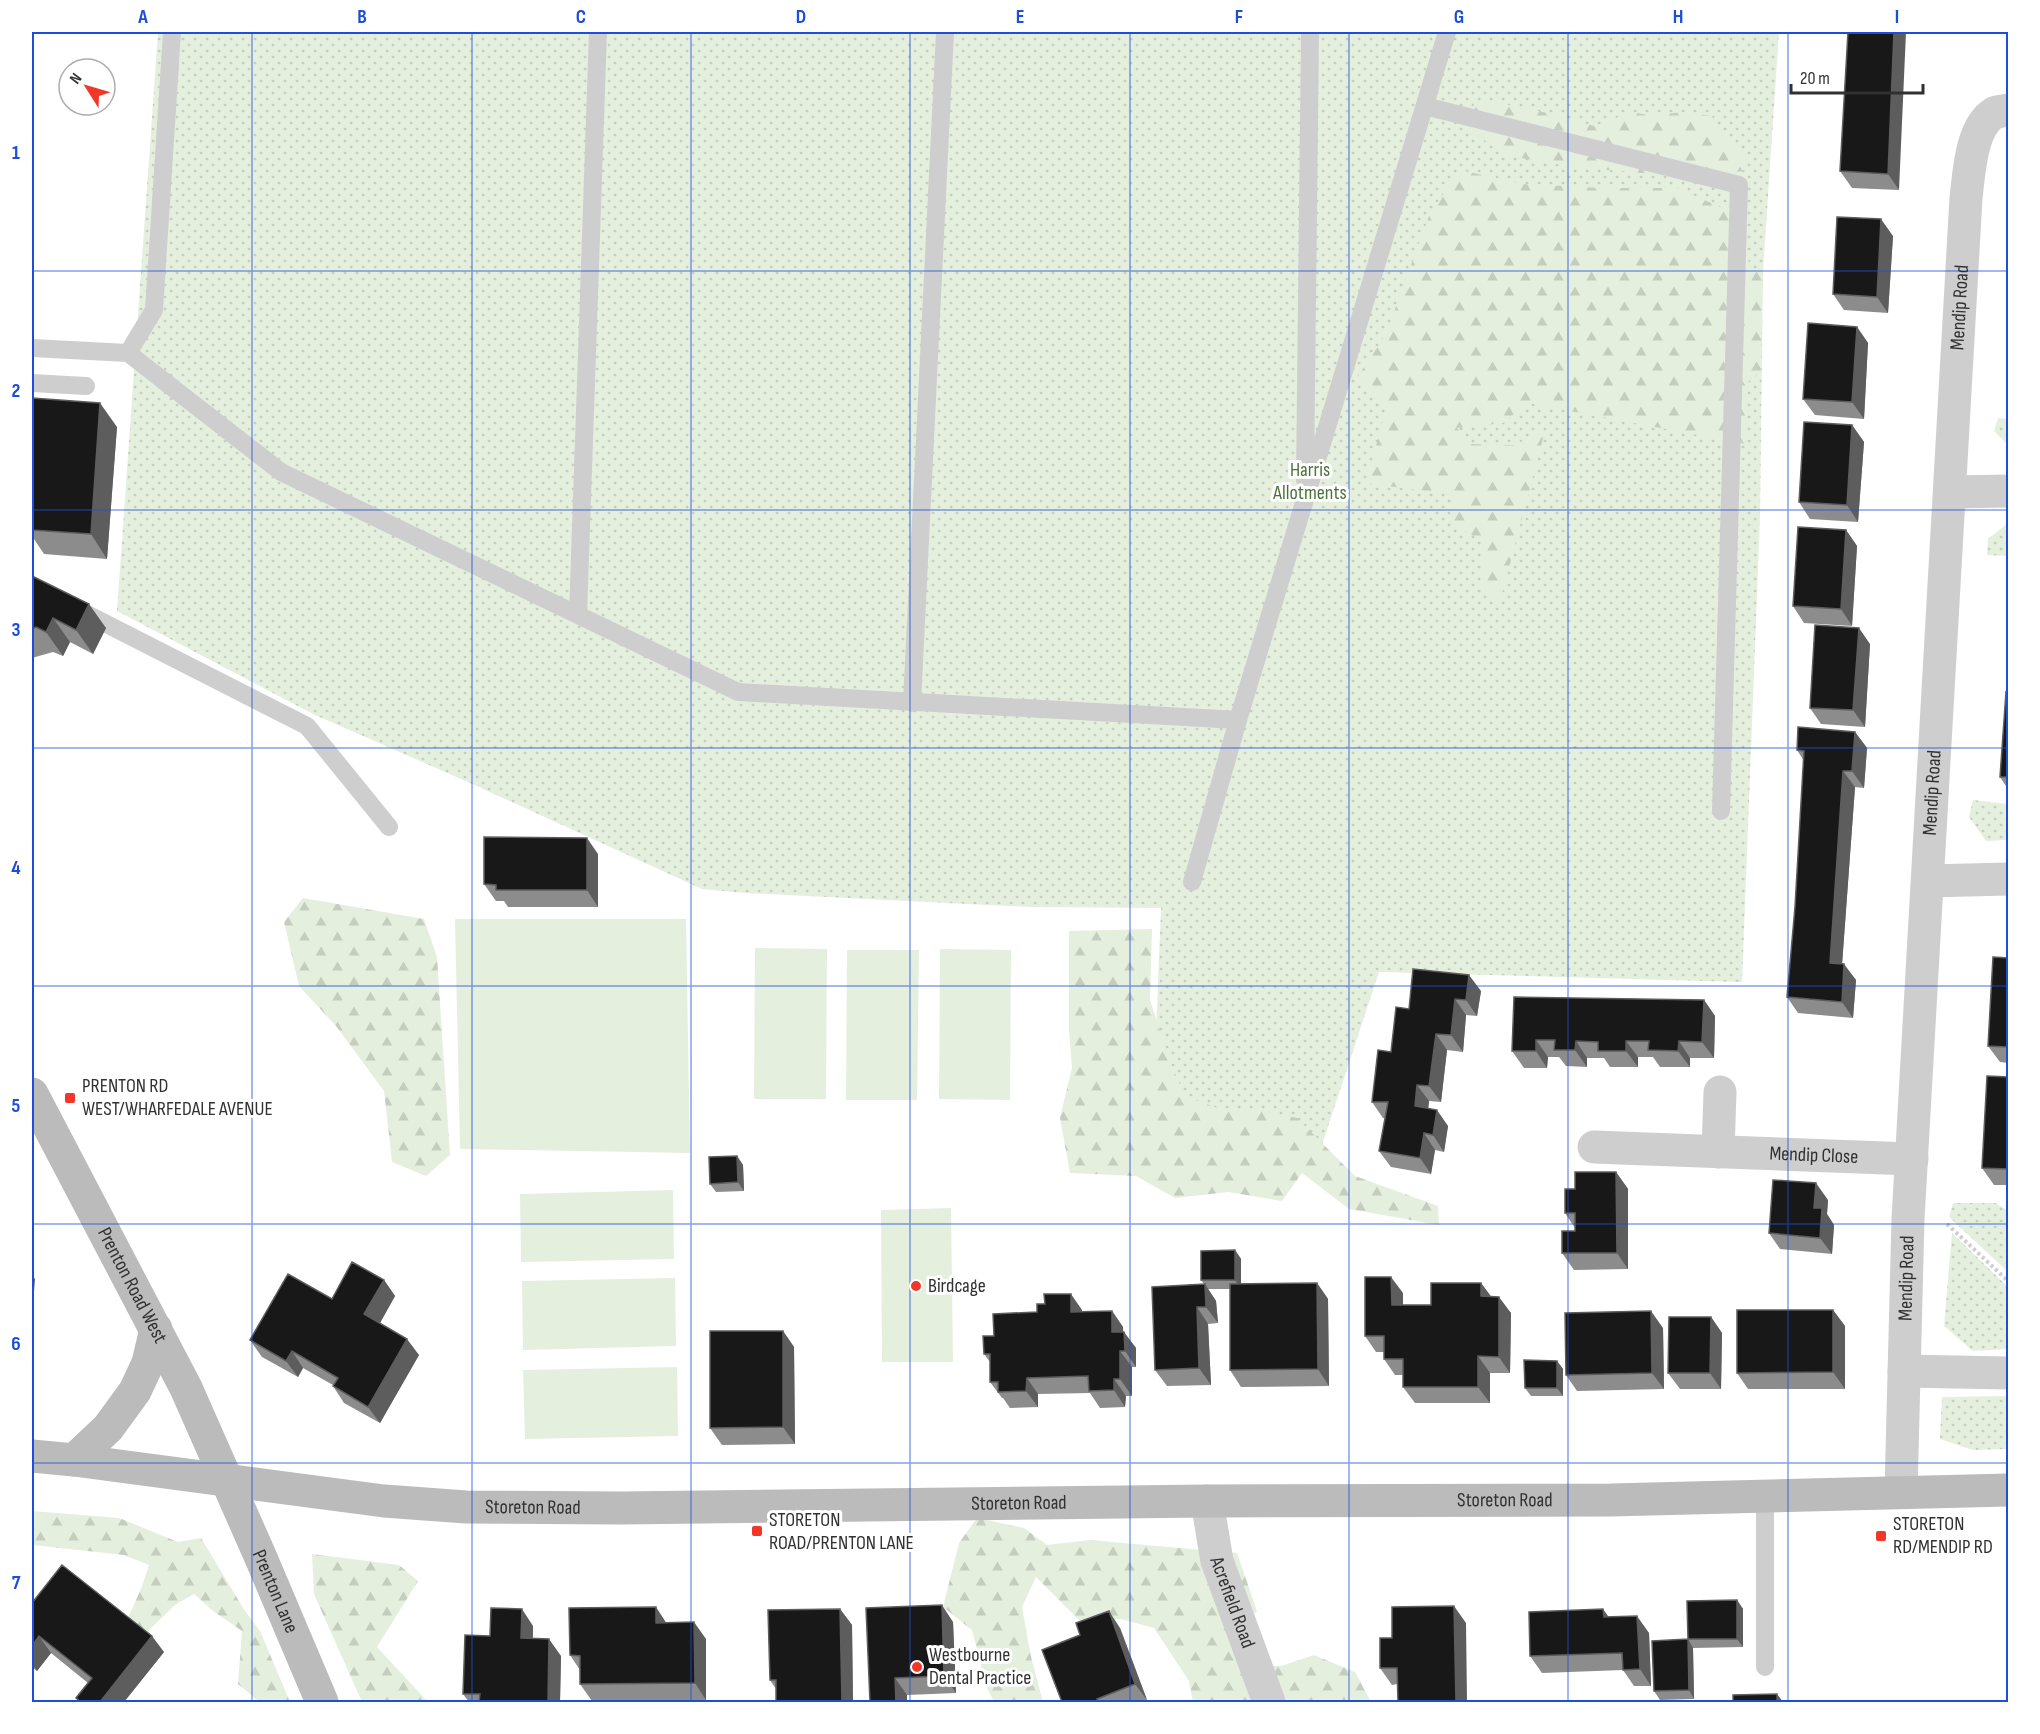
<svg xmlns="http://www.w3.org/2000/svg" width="2040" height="1734" font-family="'Sofia Sans Condensed',sans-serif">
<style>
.grass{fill:url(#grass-dots)}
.forest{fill:url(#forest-firs)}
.park{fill:#e5efde}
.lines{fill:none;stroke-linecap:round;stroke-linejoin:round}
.path{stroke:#cecece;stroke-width:4;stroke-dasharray:3 3;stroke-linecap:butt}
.lane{stroke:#cecece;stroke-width:18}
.street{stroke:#cecece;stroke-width:33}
.secondary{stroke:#bbb;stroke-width:33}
.wall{fill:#8c8c8c}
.shaded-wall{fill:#5d5d5d}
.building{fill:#181818;stroke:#5d5d5d;stroke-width:1.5}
.grid{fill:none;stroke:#1d4ed8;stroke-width:1.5;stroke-opacity:0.55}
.poi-dot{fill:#f23729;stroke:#fff;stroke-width:2}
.labels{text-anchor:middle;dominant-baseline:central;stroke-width:6;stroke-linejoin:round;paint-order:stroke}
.street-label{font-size:20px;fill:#313131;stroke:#fff}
.park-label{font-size:20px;fill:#4c713a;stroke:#fff}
.poi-label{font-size:20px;fill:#313131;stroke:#fff;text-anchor:start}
.neatline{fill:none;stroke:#1d4ed8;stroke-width:2}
.grid-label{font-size:20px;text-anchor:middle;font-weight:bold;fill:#1d4ed8}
</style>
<defs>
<pattern id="grass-dots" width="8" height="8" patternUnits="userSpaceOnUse" patternTransform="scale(1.5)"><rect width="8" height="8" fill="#e5efde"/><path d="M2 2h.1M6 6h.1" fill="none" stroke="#c5cdbf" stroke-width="1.8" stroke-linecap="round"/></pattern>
<pattern id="forest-firs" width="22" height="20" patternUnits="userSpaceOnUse" patternTransform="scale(1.5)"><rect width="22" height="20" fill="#e5efde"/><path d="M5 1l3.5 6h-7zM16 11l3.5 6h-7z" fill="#c5cdbf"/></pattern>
</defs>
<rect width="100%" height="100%" fill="#fff"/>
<!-- grass -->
<path class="grass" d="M158 32H1779L1763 271 1760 518 1742 982 1379 972 1316 1163 1153 1110 1161 908 1030 907 745 893 702 889 468 782 313 714 117 611Z
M1998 418 2008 419V445L1994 431Z
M2008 523V556L1987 555 1988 539Z
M1973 800 2008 804V840L1986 841 1969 817Z
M1953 1203H1996L2008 1211V1272L1949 1217Z
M1952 1233 2008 1287V1349L1973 1351 1944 1326Z
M2008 1396V1449L1973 1450 1940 1439 1942 1397Z"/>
<!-- forest -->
<path class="forest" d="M1475 100C1521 106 1557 114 1601 128L1627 111 1652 116 1682 112 1712 116 1722 137 1749 158 1743 171 1727 173H1641L1568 166 1504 155 1468 128Z
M1460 170 1523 184 1600 188H1677L1725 209 1753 271H1763L1761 371 1748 382 1746 444 1528 403 1503 423 1457 428 1470 444 1514 445 1545 431 1499 605 1482 588 1483 542 1449 521 1454 495 1366 483 1386 409 1358 375 1369 361 1387 331 1430 213Z
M303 898 424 919 437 957 450 1155 426 1176 392 1162 384 1091 336 1026 299 986 284 922Z
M1152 929 1150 1000 1171 1064 1185 1096 1223 1110 1263 1111 1297 1118 1355 1176 1438 1206 1439 1225 1349 1209 1302 1173 1282 1201 1228 1192 1175 1198 1136 1176 1070 1173 1060 1118 1072 1068 1069 1031V931Z
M32 1511 119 1518 178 1542 201 1538 245 1611 260 1631 290 1702H260L238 1684 242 1631 213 1611 194 1594 175 1605 147 1632 127 1620 141 1589 149 1565 124 1555 32 1545Z
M977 1518 1024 1528 1047 1545 1089 1540 1237 1553 1257 1611 1233 1640 1245 1666H1281L1314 1655 1355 1672 1371 1702H1193L1189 1681 1154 1628 1121 1619 1079 1620 1036 1577 1022 1607 1031 1657 1043 1702H994L987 1688 972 1630 943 1607 959 1543Z
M312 1554 399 1565 418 1581 377 1647 428 1702H362L314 1594Z"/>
<!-- park -->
<path class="park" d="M455 919H686L690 1153 460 1149Z
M755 948 827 949 826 1099H754Z
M940 949 1011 950 1010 1100 939 1099Z
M847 950H919L917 1100H846Z
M673 1190 674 1259 521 1262 520 1194Z
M951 1208 953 1362H882L881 1210Z
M675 1278 676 1346 523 1350 522 1281Z
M677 1367 678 1436 525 1439 523 1370Z"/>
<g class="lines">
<!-- path -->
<path class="path" d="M1947 1224 2008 1281"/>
<!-- lane -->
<path class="lane" d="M1425 106 1739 185 1721 811
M32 348 128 353 281 472 738 692 1238 720 1447 32
M128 353 154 310 172 32
M32 383 86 386
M1305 480 1310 32
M81 611 307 726 389 827
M578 615 598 32
M912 703 945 32
M1192 882 1238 720
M1765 1496V1667"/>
<!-- street -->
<g class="street">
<path d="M1950 492 2008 491"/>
<path d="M1928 881 2008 879"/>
<path id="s1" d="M1594 1147 1912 1159"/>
<path d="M1718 1152 1720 1092"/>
<path d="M1904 1371 2008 1373"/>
<path id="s2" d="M1901 1492 1908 1219 1966 198C1969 173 1971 127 1994 113 1998 111 2004 111 2008 110"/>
<path id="s3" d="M1207 1501 1217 1561 1269 1702"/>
</g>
<!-- secondary -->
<g class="secondary">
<path id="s4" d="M32 1094 186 1388 261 1558 322 1702"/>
<path id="s5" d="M32 1456 74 1460 384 1501 466 1507 621 1508 1207 1501 1611 1500 2008 1490"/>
<path d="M74 1460 108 1428 135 1391 148 1363 156 1329"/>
</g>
</g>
<!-- wall -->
<path class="wall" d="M1848 32 1899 190 1852 188 1840 171Z
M1893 236 1888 313 1844 310 1833 294Z
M1857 327 1868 343 1864 419 1815 415 1803 399Z
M32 398 117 427 107 559 44 554 32 536Z
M1852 425 1864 442 1858 522 1810 519 1799 502Z
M1846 530 1857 546 1852 626 1804 623 1793 606Z
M32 576 106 628 93 654 70 642 63 656 53 652 32 658Z
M1870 644 1865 727 1821 724 1810 708Z
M2008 693V789L2000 777Z
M1855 732 1867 748 1864 788 1855 787 1842 964 1856 980 1853 1018 1798 1013 1787 997 1795 907 1804 761 1797 750Z
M598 854V907H508L504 901H496L484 884Z
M2008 958V1063L2000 1062 1988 1046Z
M1481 991 1477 1016 1466 1015 1463 1052 1447 1050 1441 1102 1429 1101 1428 1108 1448 1126 1444 1152 1435 1150 1431 1174 1391 1167 1379 1151 1385 1118H1383L1372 1102 1409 1009Z
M1514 997 1704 1000 1715 1016 1714 1058H1690V1067H1660L1653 1057H1638V1067H1610L1604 1058H1587V1067L1566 1066 1559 1057H1548L1547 1068H1524L1512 1051Z
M2008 1077V1185H1994L1982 1168Z
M737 1156 743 1165 744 1191 716 1192 710 1184Z
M1616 1172 1628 1189V1269L1574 1270 1562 1253 1575 1231V1228L1565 1213 1575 1189Z
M1828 1200 1827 1214 1834 1225 1832 1254 1780 1249 1769 1233Z
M1235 1250 1241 1259V1284L1317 1283 1328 1299 1329 1386 1241 1387 1230 1370V1289H1208L1216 1301 1218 1323 1208 1324 1211 1385 1167 1386 1155 1370 1204 1284 1201 1280Z
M384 1280 395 1296 380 1323 419 1355 380 1423 344 1403 333 1386V1385L303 1368 298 1377 262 1357 250 1340 332 1299Z
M1481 1283 1491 1297 1511 1313 1510 1373H1490V1403H1415L1403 1387V1375H1395L1384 1359V1352H1376L1365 1336 1403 1293V1305H1431Z
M1045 1304 1082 1310V1311H1112L1123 1327V1332L1136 1348V1367H1132V1396H1126L1125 1407 1100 1408 1090 1393 1038 1394V1407L1010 1408 1003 1398H1002L990 1382V1362L984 1354 994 1336 1037 1312Z
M1833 1310 1845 1326V1389H1748L1737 1373Z
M1711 1317 1722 1333 1721 1389H1680L1668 1373Z
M1663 1328 1664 1389 1577 1391 1566 1375Z
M783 1331 794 1347 795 1444 722 1445 710 1428Z
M1557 1361 1563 1369V1396H1531L1525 1388Z
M1737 1600 1743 1609V1647L1693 1648 1694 1699 1660 1700 1654 1691 1688 1639Z
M32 1603 164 1652 124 1702H78L76 1698 88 1683 51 1653 37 1671 32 1667Z
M840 1609 852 1625 853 1702H777L776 1689 770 1680Z
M1609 1617 1649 1633 1651 1686H1634L1623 1670 1542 1673 1530 1656Z
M953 1622 956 1693 907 1695 870 1702Z
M666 1623 706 1639V1700L592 1701 580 1684V1670L570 1655Z
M1466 1623 1397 1684 1392 1685 1380 1668 1392 1638Z
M533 1626V1639L561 1656 560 1702H469L463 1694 490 1636Z
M1120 1628 1147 1700 1141 1702H1062Z"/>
<!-- shaded-wall -->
<path class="shaded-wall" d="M1894 32H1906L1899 190 1888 174Z
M1881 219 1893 236 1888 313 1877 297Z
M1857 327 1868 343 1864 419 1852 402Z
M100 403 117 427 107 559 91 534Z
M1852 425 1864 442 1858 522 1847 505Z
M1846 530 1857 546 1852 626 1841 609Z
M89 604 106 628 93 654 76 630Z
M53 618 70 642 63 656 46 632Z
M1859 628 1870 644 1865 727 1853 710Z
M1855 732 1867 748 1864 788 1852 771Z
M1843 771 1855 787 1841 979 1830 963Z
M587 838 598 854V907L587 890Z
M1844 964 1856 980 1853 1018 1842 1002Z
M1469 975 1481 991 1477 1016 1466 1000Z
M1455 999 1466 1015 1463 1052 1451 1035Z
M1704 1000 1715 1016 1714 1058 1702 1042Z
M1436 1034 1447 1050 1441 1102 1429 1086Z
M1536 1040 1548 1057 1547 1068 1536 1051Z
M1576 1041 1587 1058V1067L1575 1050Z
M1626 1041 1638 1057V1067L1626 1051Z
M1679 1041 1690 1058V1067L1678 1051Z
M1417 1085 1429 1101 1427 1122 1415 1106Z
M1437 1110 1448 1126 1444 1152 1433 1135Z
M1424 1133 1435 1150 1431 1174 1420 1158Z
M737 1156 743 1165 744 1191 738 1182Z
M1616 1172 1628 1189V1269L1617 1253Z
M1816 1183 1828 1200 1827 1214 1834 1225 1832 1254 1820 1238 1814 1208Z
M1235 1250 1241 1259V1289L1235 1280Z
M32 1275 35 1279 32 1316Z
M1391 1277 1403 1293V1321L1392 1305Z
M384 1280 395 1296 376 1330 364 1314Z
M1317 1283 1328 1299 1329 1386 1318 1369Z
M1481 1283 1493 1299 1481 1296Z
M1205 1284 1216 1301 1218 1323 1206 1307Z
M1071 1294 1082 1310V1328L1071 1312Z
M1499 1297 1511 1313 1510 1373 1499 1357Z
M1197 1307 1208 1324 1211 1385 1199 1368Z
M1833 1310 1845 1326V1389L1833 1372Z
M1112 1311 1123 1327 1124 1348 1112 1332Z
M1651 1311 1663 1328 1664 1389 1652 1373Z
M1711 1317 1722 1333 1721 1389 1710 1373Z
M783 1331 794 1347 795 1444 783 1427Z
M1124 1332 1136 1348V1367L1125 1351Z
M407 1339 419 1355 380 1423 368 1407Z
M292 1351 303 1368 298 1377 286 1361Z
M1120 1351 1132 1367V1396L1120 1379Z
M1478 1356 1490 1373V1403L1478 1387Z
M1557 1361 1563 1369V1396L1557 1388Z
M1027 1378 1038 1394V1407L1026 1391Z
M1114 1379 1126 1396 1125 1407 1114 1390Z
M1737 1600 1743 1609V1647L1737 1639Z
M942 1605 953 1622 956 1693 944 1676Z
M1454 1606 1466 1623 1467 1702H1456Z
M656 1607 667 1624 656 1623Z
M522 1609 533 1626 532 1655 521 1638Z
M840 1609 852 1625 853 1702H842Z
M1603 1609 1615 1626 1604 1617Z
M1109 1611 1120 1628 1147 1700 1135 1684Z
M1637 1616 1649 1633 1651 1686 1640 1669Z
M694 1622 706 1639V1700L695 1683Z
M39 1636 51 1653 37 1671 32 1664V1646Z
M152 1636 164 1652 124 1702H100Z
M549 1639 561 1656 560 1702H548Z
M1688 1639 1693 1648 1694 1699 1689 1690Z
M895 1678 907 1695V1702H896Z
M1777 1694 1783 1702H1777Z"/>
<!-- building -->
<path class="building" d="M1848 32H1894L1888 174 1840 171Z
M1837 217 1881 219 1877 297 1833 294Z
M1808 323 1857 327 1852 402 1803 399Z
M32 398 100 403 91 534 32 530Z
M1804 422 1852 425 1847 505 1799 502Z
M1798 527 1846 530 1841 609 1793 606Z
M32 576 89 604 76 630 53 618 46 632 36 627 32 629Z
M1815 625 1859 628 1853 710 1810 708Z
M2006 692 2008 693V777H2000Z
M1798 727 1855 732 1852 771H1843L1830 963 1844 964 1842 1002 1787 997 1795 907 1804 751 1797 750Z
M484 837 587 838V890H496V885L484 884Z
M1993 957 2008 958V1047L1988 1046Z
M1413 969 1469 975 1466 1000 1455 999 1451 1035 1436 1034 1429 1086 1417 1085 1415 1106 1437 1110 1433 1135 1424 1133 1420 1158 1379 1151 1388 1102H1372L1378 1050 1391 1052 1396 1007 1409 1009Z
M1514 997 1704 1000 1702 1042 1679 1041 1678 1051 1648 1050 1649 1041H1626V1051H1598V1042L1576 1041 1575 1050H1554L1555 1040H1536V1051H1512Z
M1987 1076 2008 1077V1169L1982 1168Z
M737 1156 738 1182 710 1184 709 1157Z
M1575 1172H1616L1617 1253H1562V1231H1575V1213H1565V1189H1575Z
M1773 1180 1816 1183 1814 1208H1822L1820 1238 1769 1233Z
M1235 1250V1280H1201V1251Z
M352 1262 384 1280 364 1314 407 1339 368 1407 333 1386 338 1378 292 1351 286 1361 250 1340 288 1274 332 1299Z
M1365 1277H1391L1392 1305H1431V1283H1481V1296L1499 1297V1357L1478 1356V1387H1403V1359H1384V1336H1365Z
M1317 1283 1318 1369 1230 1370V1284Z
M1205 1284 1206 1307H1197L1199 1368 1155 1370 1152 1287Z
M1044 1294H1071V1312L1112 1311V1332H1124L1125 1351H1120V1379H1114V1390L1089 1391 1088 1376 1027 1378 1026 1391 998 1392V1382H990V1354H984L983 1336H994L993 1314 1037 1312V1304H1045Z
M1737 1310H1833V1372L1737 1373Z
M1651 1311 1652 1373 1566 1375 1565 1313Z
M1669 1317H1711L1710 1373H1668Z
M710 1331H783V1427L710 1428Z
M1524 1360 1557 1361V1388H1525Z
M62 1565 152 1636 100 1702H81L76 1698 92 1678 39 1636 32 1646V1603Z
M1737 1600V1639H1688L1687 1601Z
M942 1605 944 1676 895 1678 896 1702H870L866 1608Z
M1454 1606 1456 1702H1398L1397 1668H1380V1638H1392V1607Z
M656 1607V1623L694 1622 695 1683 580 1684V1656L570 1655 569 1608Z
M491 1608 522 1609 521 1638 549 1639 548 1702H479L480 1694H463L465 1635 490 1636Z
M840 1609 842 1702H776V1680H770L768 1610Z
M1603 1609 1604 1617 1637 1616 1640 1669 1623 1670 1622 1653 1530 1656 1529 1612Z
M1109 1611 1135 1684 1097 1699 1098 1702H1062L1042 1650 1080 1635 1076 1623Z
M1688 1639 1689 1690 1654 1691 1652 1641Z
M1777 1694V1702H1733V1695Z"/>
<!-- grid -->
<path class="grid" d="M252 32V1702M472 32V1702M691 32V1702M910 32V1702M1130 32V1702M1349 32V1702M1568 32V1702M1788 32V1702M32 271H2008M32 510H2008M32 748H2008M32 986H2008M32 1224H2008M32 1463H2008"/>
<!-- markers -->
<g class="poi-dot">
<rect x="64" y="1092" width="12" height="12" rx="3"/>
<circle cx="916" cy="1286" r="6"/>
<rect x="751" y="1525" width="12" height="12" rx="3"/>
<rect x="1875" y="1530" width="12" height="12" rx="3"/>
<circle cx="917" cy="1667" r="6"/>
</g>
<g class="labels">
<!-- street labels -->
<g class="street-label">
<text stroke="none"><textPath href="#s2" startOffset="1186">Mendip Road</textPath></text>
<text stroke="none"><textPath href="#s2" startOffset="700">Mendip Road</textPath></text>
<text stroke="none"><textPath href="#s1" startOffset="220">Mendip Close</textPath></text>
<text stroke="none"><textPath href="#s2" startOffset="214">Mendip Road</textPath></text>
<text stroke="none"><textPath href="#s4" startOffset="216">Prenton Road West</textPath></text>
<text stroke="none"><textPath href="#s5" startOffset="1476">Storeton Road</textPath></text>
<text stroke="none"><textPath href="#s5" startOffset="990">Storeton Road</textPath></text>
<text stroke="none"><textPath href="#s5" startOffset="504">Storeton Road</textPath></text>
<text stroke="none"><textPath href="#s4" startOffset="554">Prenton Lane</textPath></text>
<text stroke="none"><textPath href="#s3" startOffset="105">Acrefield Road</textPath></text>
</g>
<!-- park labels -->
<g class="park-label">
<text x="1310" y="470">Harris<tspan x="1310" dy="23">Allotments</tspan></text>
</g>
<!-- poi labels -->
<g class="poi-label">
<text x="82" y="1086">PRENTON RD<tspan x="82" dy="23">WEST/WHARFEDALE AVENUE</tspan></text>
<text x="928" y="1286">Birdcage</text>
<text x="769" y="1520">STORETON<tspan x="769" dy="23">ROAD/PRENTON LANE</tspan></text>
<text x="1893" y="1524">STORETON<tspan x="1893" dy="23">RD/MENDIP RD</tspan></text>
<text x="929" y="1655">Westbourne<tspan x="929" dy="23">Dental Practice</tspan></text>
</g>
</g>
<!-- border -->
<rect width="2040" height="1734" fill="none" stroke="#ffffff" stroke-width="66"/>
<!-- north arrow -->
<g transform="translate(87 87) rotate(307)"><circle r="28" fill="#ffffff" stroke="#adadad" stroke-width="1.5"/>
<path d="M0-4.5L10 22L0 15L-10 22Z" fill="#f23729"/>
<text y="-9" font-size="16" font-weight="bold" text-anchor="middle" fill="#313131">N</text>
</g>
<!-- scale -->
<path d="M1791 84v9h132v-9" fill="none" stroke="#313131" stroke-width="3"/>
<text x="1800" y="84" font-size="18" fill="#313131" stroke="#ffffff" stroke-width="4.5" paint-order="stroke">20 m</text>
<rect x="33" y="33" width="1974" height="1668" class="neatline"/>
<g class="grid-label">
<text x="143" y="23">A</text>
<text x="362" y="23">B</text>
<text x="581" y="23">C</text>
<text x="801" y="23">D</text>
<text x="1020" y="23">E</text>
<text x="1239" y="23">F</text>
<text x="1459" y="23">G</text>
<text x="1678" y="23">H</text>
<text x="1897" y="23">I</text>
<text x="16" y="159">1</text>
<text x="16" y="397">2</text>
<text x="16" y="636">3</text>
<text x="16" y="874">4</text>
<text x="16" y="1112">5</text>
<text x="16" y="1350">6</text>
<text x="16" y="1589">7</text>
</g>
</svg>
